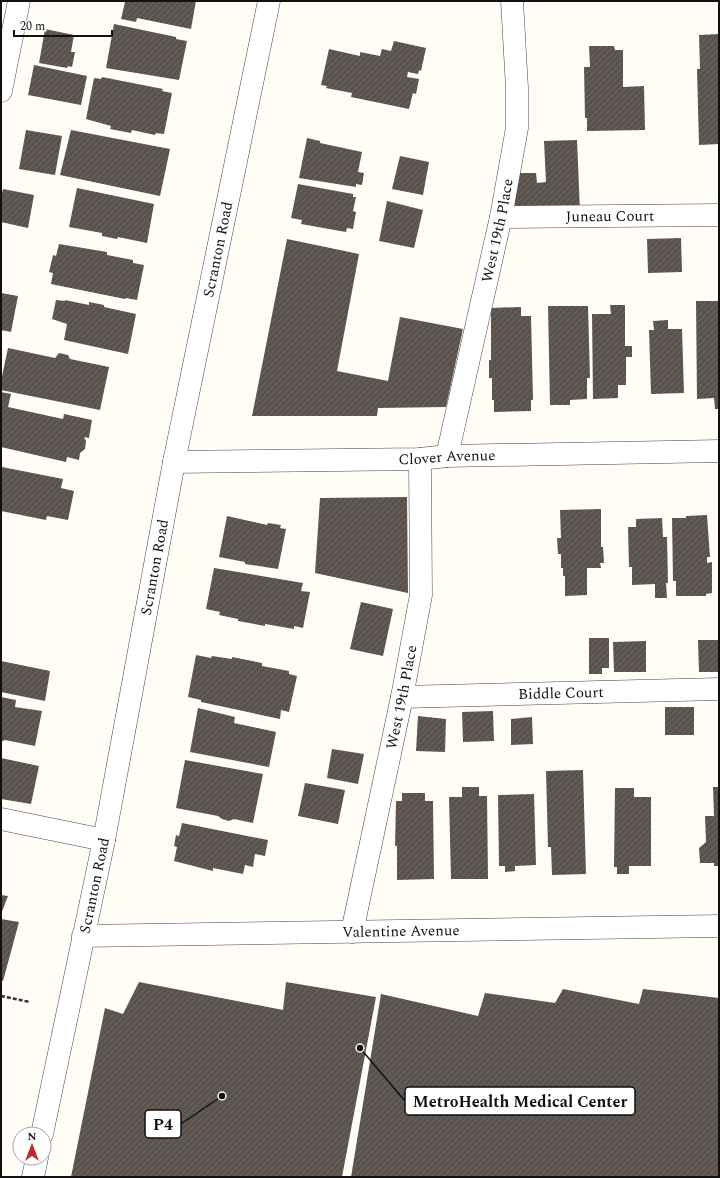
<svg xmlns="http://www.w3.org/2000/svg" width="720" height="1178" font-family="Spectral,serif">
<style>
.building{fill:url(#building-hatch)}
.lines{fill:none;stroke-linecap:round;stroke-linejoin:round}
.minor-casing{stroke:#444;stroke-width:23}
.path{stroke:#333;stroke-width:2.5;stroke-dasharray:4 2;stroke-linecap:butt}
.minor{stroke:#fff;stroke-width:22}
.labels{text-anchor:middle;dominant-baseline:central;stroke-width:4;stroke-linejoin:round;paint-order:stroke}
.street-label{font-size:15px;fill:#111;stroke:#fff}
.leader{fill:none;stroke:#111;stroke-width:1.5}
.callout-dot{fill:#111;stroke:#fff;stroke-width:1.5}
.callout{fill:#fff;stroke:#111;stroke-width:1.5}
.callout-label{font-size:16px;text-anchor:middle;font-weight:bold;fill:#111}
</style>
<defs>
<pattern id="building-hatch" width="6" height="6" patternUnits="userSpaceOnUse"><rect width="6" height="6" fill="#5a524d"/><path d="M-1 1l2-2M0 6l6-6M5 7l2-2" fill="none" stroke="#6d6662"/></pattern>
</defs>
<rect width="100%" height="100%" fill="#fffdf5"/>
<!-- building -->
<path class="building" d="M122 1H196L191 29 137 18 136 22 121 19 125 2Z
M114 24 176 37V39L187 41 179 80 106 68Z
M45 29 74 35 71 52H75L72 67 68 66 67 68 39 63Z
M719 34V144L699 145 697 69H700L699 35Z
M394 41 426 48 421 71 419 70 418 74 408 72 407 77 419 79 416 94 413 93 409 109 351 97 352 93 326 88 327 86 321 85 329 49 360 56V52L380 56 382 49 391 51Z
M589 46H614L615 50H623V87L644 86 645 130 587 131V118H585L584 67H590Z
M34 65 87 76 81 105 28 95Z
M102 77 163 89 162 91 172 93 164 134 156 133 155 135 132 130 131 133 110 129 111 126 86 119 94 78 101 79Z
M26 130 62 136 55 175 19 169Z
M71 130 170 149 160 196 60 175Z
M307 138 320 141V143L362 152 358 172 364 173 362 185 356 184V187L299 178Z
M577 140 580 211 515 209 514 190 518 173H536L537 183 546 182 544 141Z
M400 156 429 162 423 195 392 189Z
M298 184 353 194V197H356L353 211 356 212 353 229 347 228 346 232 301 224 302 220 291 218Z
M77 188 154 204 147 243 118 237 117 239 102 236V233L69 227Z
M3 189 34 195 28 228 1 222V197Z
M387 201 423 210 414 248 379 241Z
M681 238 682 272 648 273 647 239Z
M287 239 359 254 337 371 388 381 400 317 463 329 446 407 378 408 377 416H252Z
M59 244 107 252V255L133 260V263L144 265 137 300 126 298 125 299 51 284 53 273 49 272 53 255 56 256Z
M1 293 18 296 11 332 1 330Z
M56 300 65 301V300L89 305V302L104 305V307L136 314 128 354 64 340 67 324 52 319Z
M696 301H719V409H715L714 398 697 399Z
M610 305H625V346H632V357H626V385H618V398L593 399 592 314H611Z
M548 306H588L590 378H587V399L570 400V405H550Z
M521 307V316H531L533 400H531V411L494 412V400H492V378H489V360H491V308Z
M668 320V329H682L684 393 651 394 649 330H654L653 321Z
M8 348 55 358 59 353 68 355 70 359 109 367 100 410 1 390V381Z
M1 392 11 394 8 407 63 419 64 414 92 420 89 438 84 437 86 441 85 449 80 453 79 460 67 457 66 462 1 447Z
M2 467 63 479 61 488 74 491 68 520 47 516 46 520 1 511V470Z
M407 497 408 593 315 573 320 498Z
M601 509V547H603L604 563H600L601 568H587V595L565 596V576H563V568H561V554H558L557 538H561L560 510Z
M707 515 710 557H707V563L712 562V593L706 594V596H676V581H673L672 518H686V516Z
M227 516 267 525 268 523 281 525 280 528 286 529 278 569 245 564V562L219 557Z
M662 518 663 537H667L668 583H666L667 598H655V584L632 585V567H629L628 527H636V519Z
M214 568 303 583 301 591 310 592 303 628 294 626V629L265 624V626L238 621V619L219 615 220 612 206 609Z
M361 602 393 609 383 656 350 649Z
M589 638H609V668H602V674H589Z
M698 640H719V672H699Z
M646 641V672H614L613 642Z
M196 655 211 658 212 656 232 659V657L262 663V666L289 671V674L297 676 289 712 281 710 280 719 201 702V700L188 697Z
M1 661 50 671 45 701 1 692Z
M1 697 16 700 15 707 42 711 35 746 5 740 1 742Z
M665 707H694V735H665Z
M198 708 235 717 234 723 276 732 269 767 190 752Z
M493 711 494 741 463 742 462 712Z
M418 716 446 719 445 752 416 751Z
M532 717 533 744 511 745V719Z
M332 749 364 754 358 784 327 778Z
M1 758 39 766 31 804 1 799Z
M185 760 263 774 253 823 234 819 229 821 222 819 218 816 176 808Z
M583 770 586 874 552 875 551 847H548L546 771Z
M305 783 345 790 338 824 298 816Z
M462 787H479V796H487L488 879H451L449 797H462Z
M713 787H719V866H714V863H700L699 848 706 842 705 816H714Z
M615 788H634V797H651V866H629V874H617V867H614Z
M402 793H425V801H433L434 879 397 880V846H395L396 801H402Z
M534 794 536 865 515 866V871L505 872V866H499L498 795Z
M182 823 268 840 265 856 255 854 253 867 245 865 243 874 213 868V871L174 861 177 847 174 846 176 835 179 836Z
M1 895 8 896 1 914Z
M1 919 19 922 3 981 1 980Z
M139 982 283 1010 286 982 376 997 342 1177H71L105 1008 123 1014Z
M563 989 639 1004 643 989 719 998V1177H351L381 994 478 1016 485 993 555 1003Z"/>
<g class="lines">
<defs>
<g id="minor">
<path d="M1 91 19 1"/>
<path id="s1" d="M501 217 719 215"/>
<path id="s2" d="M447 456 501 217 517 128V88L512 1"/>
<path id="s3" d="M174 462 420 459 447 456 719 451"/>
<path id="s4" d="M402 697 719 689"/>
<path d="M1 819 104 840"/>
<path id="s5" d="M352 932 402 697 421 595 420 459"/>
<path id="s6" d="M83 936 719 926"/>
<path id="s7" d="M42 1134 104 840 174 462 269 1"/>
<path d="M33 1177 37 1158"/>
</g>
</defs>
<!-- minor casing -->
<use href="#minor" class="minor-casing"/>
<!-- path -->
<path class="path" d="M1 996 30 1002"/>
<!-- minor -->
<use href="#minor" class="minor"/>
</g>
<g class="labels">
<!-- street labels -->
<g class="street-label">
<text stroke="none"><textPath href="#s1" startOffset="109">Juneau Court</textPath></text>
<text stroke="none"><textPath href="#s2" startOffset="231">West 19th Place</textPath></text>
<text stroke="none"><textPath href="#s7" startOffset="902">Scranton Road</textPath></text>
<text stroke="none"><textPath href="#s3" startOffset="273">Clover Avenue</textPath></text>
<text stroke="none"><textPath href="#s7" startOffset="578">Scranton Road</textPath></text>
<text stroke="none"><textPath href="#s4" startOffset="159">Biddle Court</textPath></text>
<text stroke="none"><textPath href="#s5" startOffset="240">West 19th Place</textPath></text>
<text stroke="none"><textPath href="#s7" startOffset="254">Scranton Road</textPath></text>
<text stroke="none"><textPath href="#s6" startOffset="318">Valentine Avenue</textPath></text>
</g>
</g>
<!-- callouts -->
<path class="leader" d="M360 1048L405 1101M222 1096L181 1124"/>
<g class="callout-dot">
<circle cx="360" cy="1048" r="4"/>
<circle cx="222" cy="1096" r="4"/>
</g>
<g class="callout">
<rect x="405" y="1087" width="230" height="28" rx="4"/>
<rect x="145" y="1110" width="36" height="28" rx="4"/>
</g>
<g class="callout-label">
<text x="520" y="1107">MetroHealth Medical Center</text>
<text x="163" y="1130">P4</text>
</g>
<!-- border -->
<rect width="720" height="1178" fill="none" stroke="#111111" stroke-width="4"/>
<!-- north arrow -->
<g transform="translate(32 1146)"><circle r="19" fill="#ffffff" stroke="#a0a0a0"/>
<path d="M0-3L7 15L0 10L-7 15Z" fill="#c4262e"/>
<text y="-6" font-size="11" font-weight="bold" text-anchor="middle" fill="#111111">N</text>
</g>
<!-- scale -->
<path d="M14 30v6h98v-6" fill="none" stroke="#111111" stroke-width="2"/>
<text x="20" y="30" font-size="12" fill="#111111" stroke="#ffffff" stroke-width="3" paint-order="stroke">20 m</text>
</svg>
